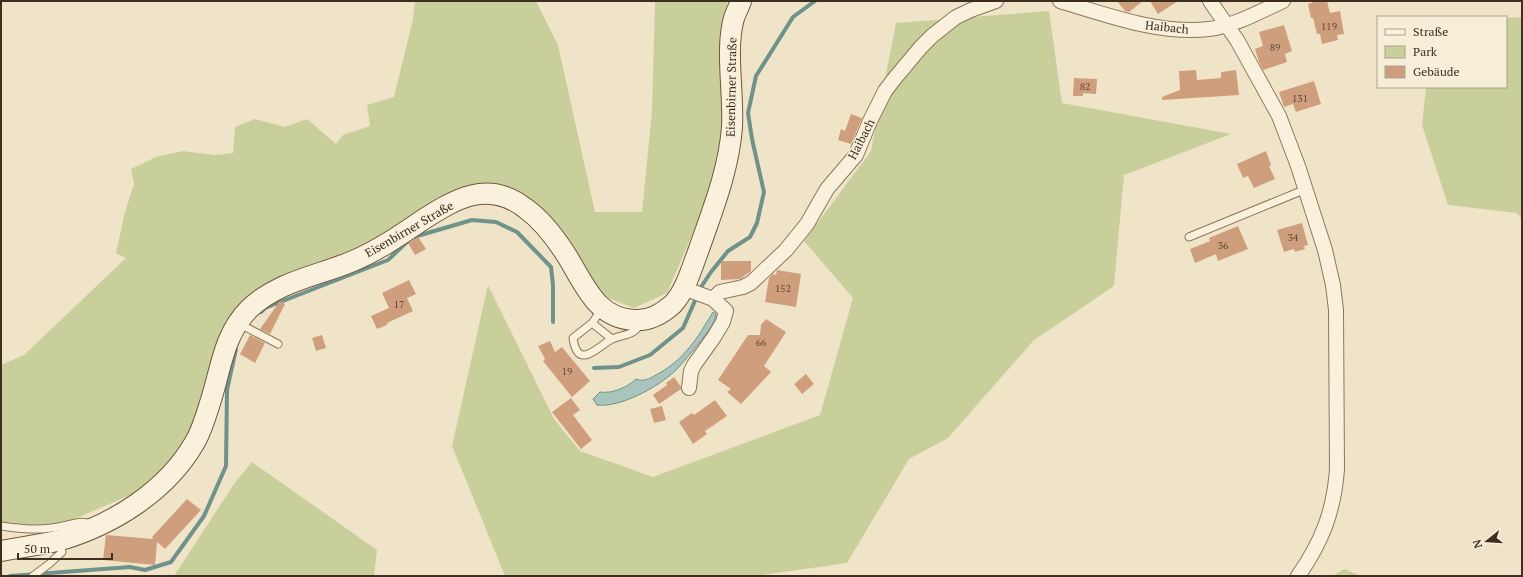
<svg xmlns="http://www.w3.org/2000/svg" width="1523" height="577" font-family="'PT Serif',serif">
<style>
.green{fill:#c9cf9b}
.water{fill:#a9c4bc;stroke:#6f938a}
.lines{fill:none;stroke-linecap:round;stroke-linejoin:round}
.stream{stroke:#6f938a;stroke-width:4}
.building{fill:#cf9f7d}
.service-casing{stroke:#8d765c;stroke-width:9}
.minor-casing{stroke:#8d765c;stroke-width:16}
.secondary-casing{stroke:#6f573f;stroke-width:22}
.service{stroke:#faf1dc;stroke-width:7}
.minor{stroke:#faf1dc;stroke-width:14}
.secondary{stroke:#faf1dc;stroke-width:20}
.labels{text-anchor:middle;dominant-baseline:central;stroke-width:3;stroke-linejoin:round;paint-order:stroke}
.number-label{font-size:10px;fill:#624a37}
.street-label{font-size:12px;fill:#3d2e20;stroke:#f7eed8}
</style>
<rect width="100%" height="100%" fill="#f0e4c8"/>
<!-- green -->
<path class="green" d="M415 1H536L558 45 595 212H642L652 111 655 1H729L727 4 725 65V142L705 205 667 293 634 308 603 296 571 244 499 186 387 240 251 298 188 440 167 467 142 490 58 526 24 527 1 523V365L24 355 126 258 116 253 125 212 134 184 131 169 156 157 183 151 215 155 233 153 235 127 255 119 285 127 307 119 336 144 343 135 370 126 367 105 394 97 413 19Z
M1049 11 1062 103 1231 134 1124 175 1114 286 1034 340 948 438 909 459 847 563 755 576H505L452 446 488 285 554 419 580 451 653 477 820 415 853 298 804 241 871 151 896 23Z
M1522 17V219L1517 213 1448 205 1422 125 1426 87H1506V18Z
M252 462 377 550 374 576H174L234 484Z
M1344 569 1361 576H1333Z"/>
<!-- water -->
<path class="water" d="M713 312 716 314C715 323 708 331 703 338 694 349 685 361 675 371 658 387 620 408 597 405L593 399 600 392C612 394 628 387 636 379 643 382 649 379 656 375 684 360 697 339 713 312Z"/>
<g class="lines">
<!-- stream -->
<path class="stream" d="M414 237 472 220 496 222 517 232 551 267 553 285V322
M261 312 265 308 293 297 388 260 408 241
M594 368 619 367 650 355 683 328 701 287 711 272 728 251 750 237 757 223 764 192 752 139 748 113 756 76 793 17 815 1
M10 576 130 567 145 570 171 562 204 516 226 466 227 390 236 349"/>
</g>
<!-- building -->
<path class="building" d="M1117 1H1143L1129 12 1125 11Z
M1150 1H1178L1158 14Z
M1317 1H1327L1330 13 1340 11 1344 34 1337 35 1338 40 1322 44 1320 34H1317L1313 18H1311L1308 4Z
M1284 25 1292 51 1285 54 1287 62 1263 70 1259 62 1255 49 1263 46 1259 32Z
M1196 70 1197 80 1221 78V72L1236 70 1239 95 1162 100V97L1180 90 1179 71Z
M1074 78 1097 79 1096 94 1083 93V96H1073Z
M1314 81 1321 104 1296 112 1293 104 1284 107 1279 92Z
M851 114 862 118 851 144 838 140 841 129 845 131Z
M1266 151 1271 165 1269 166 1275 179 1254 188 1248 176 1243 178 1237 164Z
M1302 223 1308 245 1304 246 1305 249 1295 252 1294 249 1284 252 1277 230Z
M1238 226 1248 249 1218 261 1216 254 1195 263 1190 249 1210 241 1209 238Z
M418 237 426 249 415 255 408 243Z
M721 261H751V271L740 279 721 280Z
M777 270 801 274 796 307 765 302 769 278 773 274 776 275Z
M409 280 416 294 407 298 413 311 387 323V325L377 329 371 316 389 308 382 293Z
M280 301 285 304 270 334 260 329Z
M766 319 786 332 764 366 771 372 741 404 727 392 731 389 718 380 748 335H760L761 325Z
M250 335 265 343 255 363 240 354Z
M322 335 326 348 316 351 312 338Z
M550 341 555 352 562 347 590 381 572 397 543 361 545 359 538 346Z
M806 374 814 384 802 394 794 384Z
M674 377 681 387V389L659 404 653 395 667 385 666 383Z
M571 398 580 410 573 415 592 440 581 449 552 412Z
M715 400 727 416 705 431 707 434 693 444 679 422 692 413 694 415Z
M662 406 666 420 654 423 650 409Z
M187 499 201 510 165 549 157 542 155 565 103 560 106 535 153 539 152 537Z"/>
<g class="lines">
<defs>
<path id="service" d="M1189 237 1306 189
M602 309 592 323 573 338C578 372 598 346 612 339 624 334 635 336 641 322
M238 323 278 344
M592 323 612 339
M1 526C22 529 42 531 63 526 72 524 81 520 90 524
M33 576 49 564 62 552 60 542"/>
<path id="minor" d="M1060 1C1107 15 1160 35 1209 29 1232 27 1263 10 1283 1
M1210 1 1237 40 1279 116 1298 166 1325 250 1333 285 1336 310 1337 469C1334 511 1322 542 1298 576
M683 288 713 299 720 292 743 287 751 283 786 250 807 224 827 189 856 155 870 121 885 91 895 78 921 47 932 36 956 17 971 10 996 1
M689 388 691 371 694 365 714 337 723 322 726 311 713 299"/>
<path id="secondary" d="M1 551C21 547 41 545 61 540 114 524 167 491 195 442 202 430 206 416 210 403 221 370 223 335 249 309 278 281 318 276 353 261 377 251 399 236 421 221 455 199 488 179 525 208 542 220 554 236 565 253 584 282 595 319 635 320 649 321 663 313 673 304 686 290 692 267 699 249 713 209 729 169 732 127 734 94 725 49 734 18 736 12 739 7 741 1"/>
</defs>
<!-- service casing -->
<use href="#service" class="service-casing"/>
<!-- minor casing -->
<use href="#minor" class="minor-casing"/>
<!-- secondary casing -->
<use href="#secondary" class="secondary-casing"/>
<!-- service -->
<use href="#service" class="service"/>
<!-- minor -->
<use href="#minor" class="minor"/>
<!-- secondary -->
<use href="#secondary" class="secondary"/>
</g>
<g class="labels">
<!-- number labels -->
<g class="number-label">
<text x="1329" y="26">119</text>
<text x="1275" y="47">89</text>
<text x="1085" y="86">82</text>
<text x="1300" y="98">131</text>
<text x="1293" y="237">34</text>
<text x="1223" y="245">36</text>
<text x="783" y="288">152</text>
<text x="399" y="304">17</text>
<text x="761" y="342">66</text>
<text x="567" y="371">19</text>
</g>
<!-- street labels -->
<g class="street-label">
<text transform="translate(1167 27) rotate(6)">Haibach</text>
<text transform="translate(731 87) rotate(-89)">Eisenbirner Straße</text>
<text transform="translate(861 139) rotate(-63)">Haibach</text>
<text transform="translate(409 229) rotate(-30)">Eisenbirner Straße</text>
</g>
</g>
<!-- border -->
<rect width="1523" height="577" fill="none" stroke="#3d2e20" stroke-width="4"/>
<!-- legend -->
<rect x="1377" y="16" width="130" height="72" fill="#f7eed8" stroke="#ada18e"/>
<rect x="1385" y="29" width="20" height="6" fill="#faf1dc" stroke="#ada18e"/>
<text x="1413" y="36" font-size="12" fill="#3d2e20">Straße</text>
<rect x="1385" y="46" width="20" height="12" fill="#c9cf9b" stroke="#ada18e"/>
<text x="1413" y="56" font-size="12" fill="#3d2e20">Park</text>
<rect x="1385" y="66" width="20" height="12" fill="#cf9f7d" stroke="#ada18e"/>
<text x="1413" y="76" font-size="12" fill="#3d2e20">Gebäude</text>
<!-- north arrow -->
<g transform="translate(1487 541) rotate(253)" stroke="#f7eed8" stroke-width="3" paint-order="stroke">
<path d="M0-3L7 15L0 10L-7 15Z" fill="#3d2e20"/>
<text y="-6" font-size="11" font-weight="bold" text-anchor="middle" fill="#3d2e20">N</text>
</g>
<!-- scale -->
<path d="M18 553v6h94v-6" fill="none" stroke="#3d2e20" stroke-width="2"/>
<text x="24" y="553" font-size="12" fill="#3d2e20" stroke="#f7eed8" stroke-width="3" paint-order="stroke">50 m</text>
</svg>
